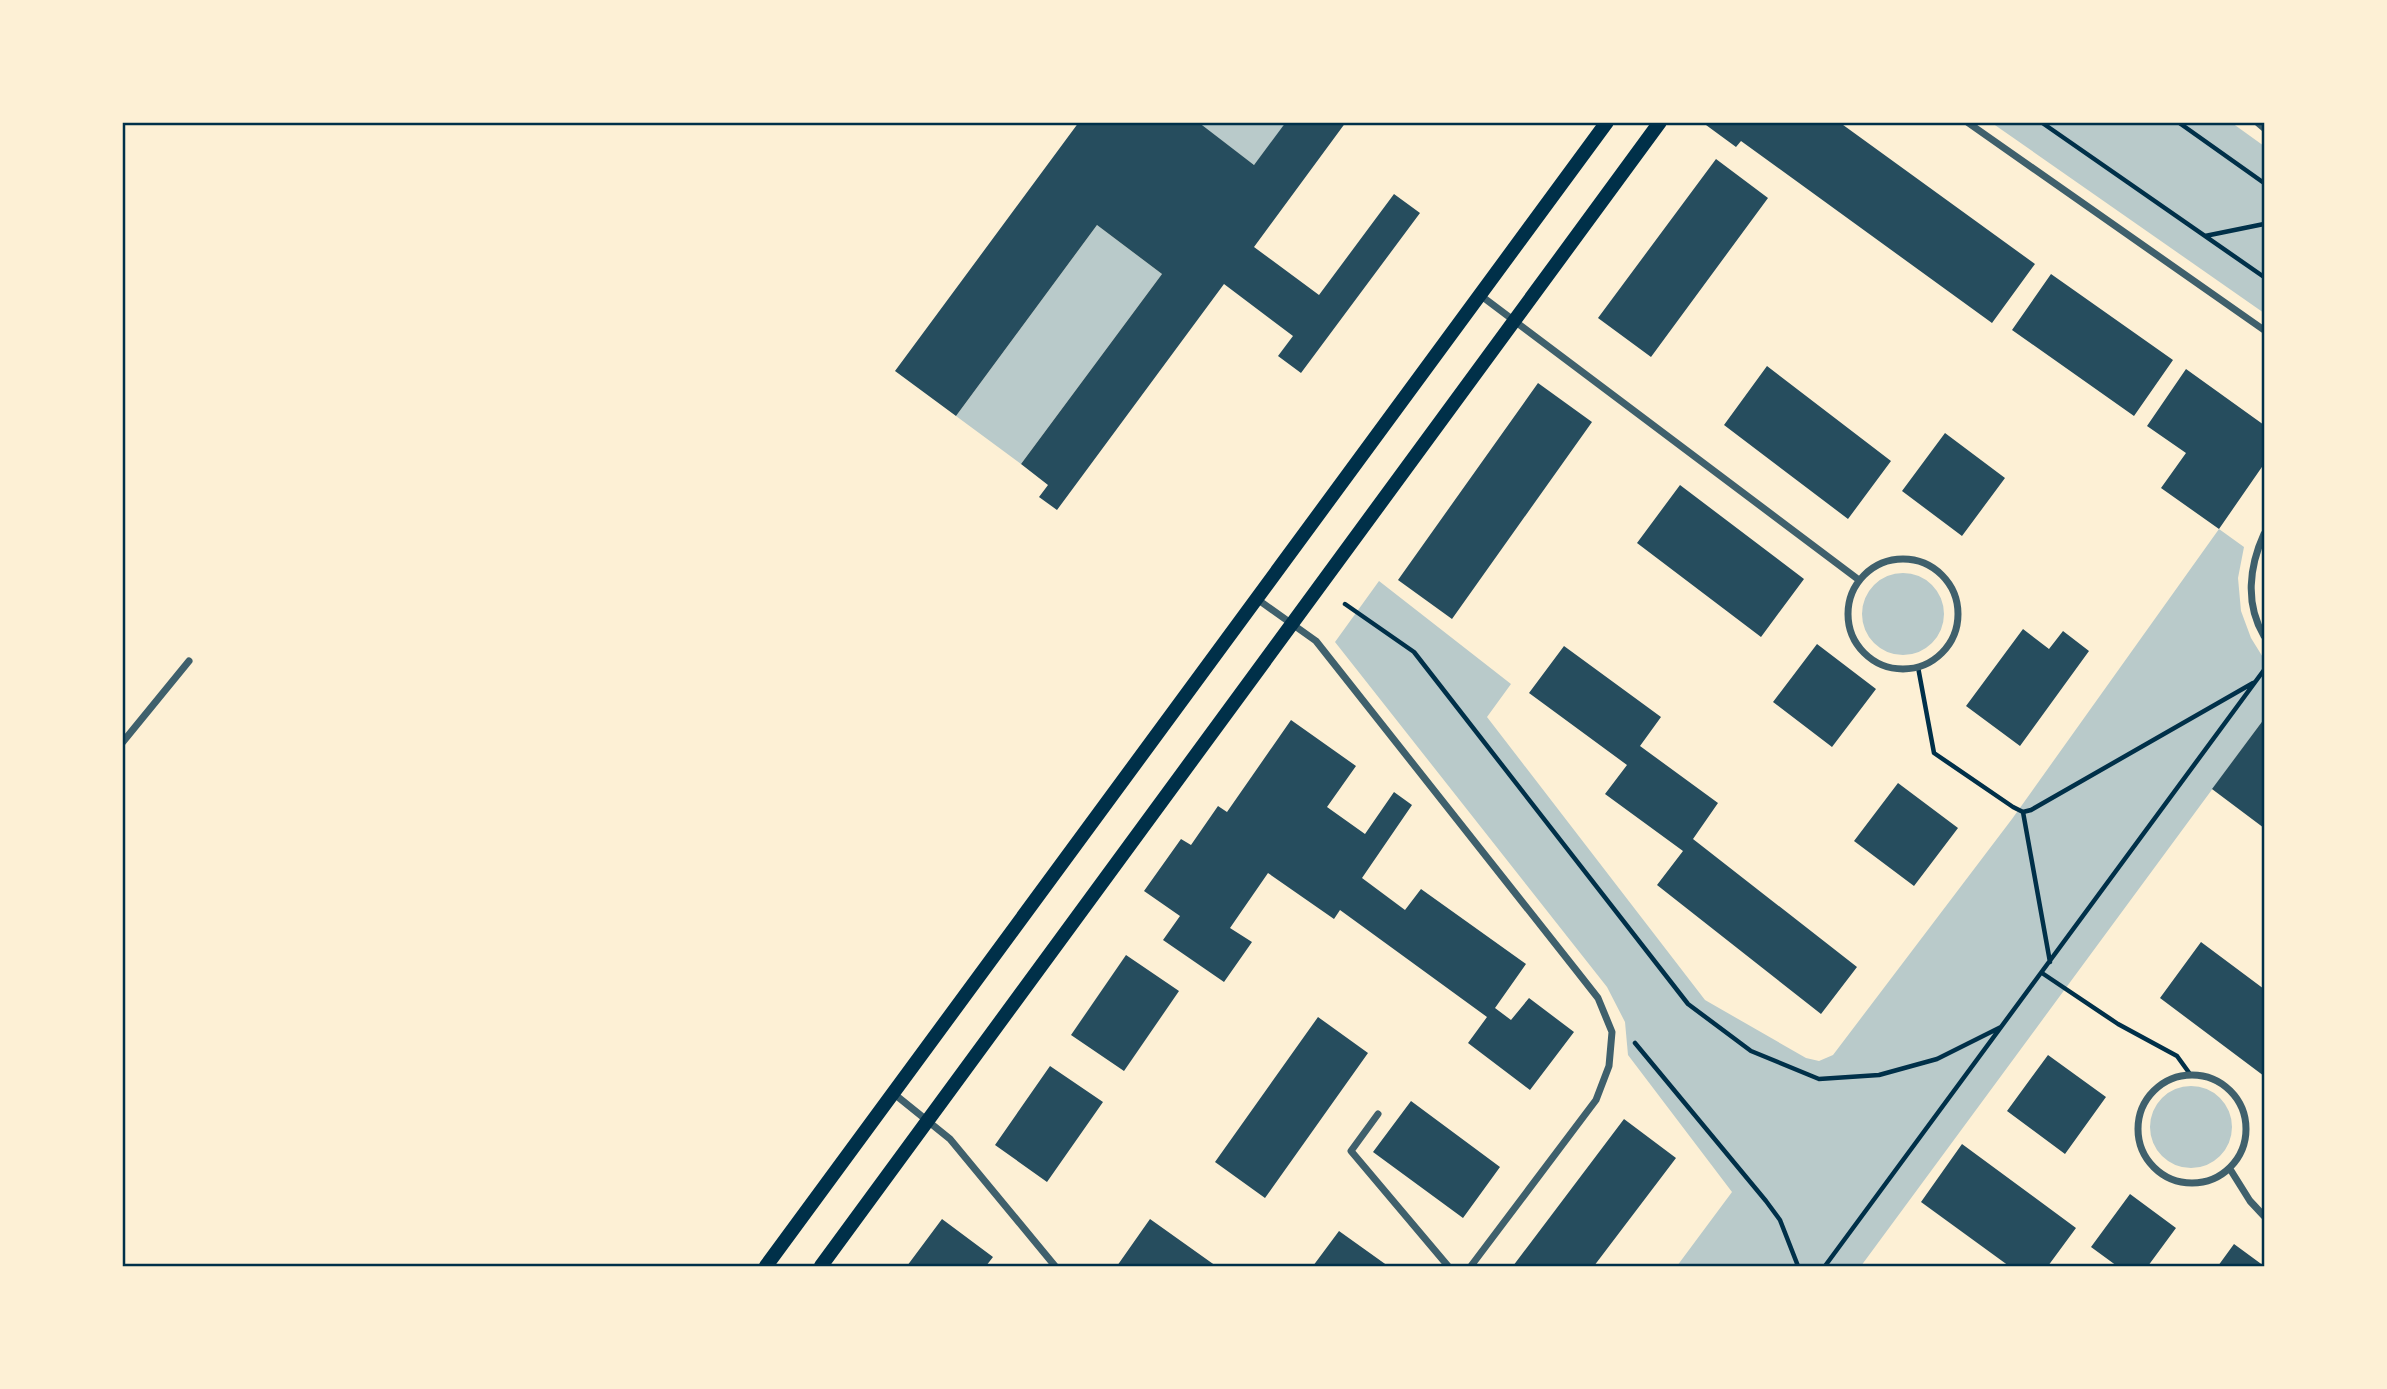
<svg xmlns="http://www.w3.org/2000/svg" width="2387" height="1389" font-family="Lora,serif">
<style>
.green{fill:#b9caca}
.building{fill:#264d5e}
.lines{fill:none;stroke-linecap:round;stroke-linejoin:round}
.path{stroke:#003049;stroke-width:4.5}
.minor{stroke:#3f606c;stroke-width:7}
.secondary{stroke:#003049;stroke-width:14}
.neatline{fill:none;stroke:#003049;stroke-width:2.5}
</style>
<rect width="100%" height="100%" fill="#fdf0d5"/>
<!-- green -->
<path class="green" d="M1198 123H1286L1254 165Z
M1992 123H2232L2264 146V313Z
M1097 225 1162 274 1021 464 956 416Z
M2219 529 2244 547 2238 578 2241 611 2251 638 2264 659V719L1861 1266H1677L1732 1192 1628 1055 1625 1022 1607 987 1335 642 1379 581 1511 684 1487 717 1705 1000 1806 1058 1819 1061 1833 1055 2012 819Z
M1862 614a41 41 0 1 1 82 0a41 41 0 1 1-82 0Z
M2150 1127a41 41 0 1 1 82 0a41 41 0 1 1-82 0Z"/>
<!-- building -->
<path class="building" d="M1079 122H1198L1254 165 1286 122H1346L1254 247 1319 295 1394 194 1420 213 1301 373 1278 356 1293 336 1224 284 1057 510 1039 497 1048 485 1021 464 1162 274 1097 225 956 416 895 371Z
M1708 122H1839L2035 264 1992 323 1741 141 1736 147 1706 125Z
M1716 159 1768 198 1651 357 1598 318Z
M2051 274 2173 360 2134 416 2012 330Z
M1767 366 1891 461 1848 519 1724 425Z
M2186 369 2264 425V464L2219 529 2161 488 2186 453 2147 426Z
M1538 383 1592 422 1452 619 1398 580Z
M1945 433 2005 478 1962 536 1902 491Z
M1680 485 1804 579 1761 637 1637 543Z
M2023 629 2049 649 2063 631 2089 651 2020 746 1966 706Z
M1817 644 1876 689 1832 747 1773 702Z
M1564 646 1661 717 1640 746 1718 803 1693 839 1857 967 1821 1014 1657 885 1683 851 1605 794 1627 765 1529 693Z
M2264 719V828L2212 789Z
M1291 720 1356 766 1327 807 1365 834 1394 792 1412 805 1362 878 1405 910 1421 889 1526 964 1495 1008 1511 1020 1529 998 1574 1032 1530 1090 1468 1043 1487 1017 1340 910 1334 919 1268 873 1230 928 1252 942 1224 982 1163 940 1180 916 1144 891 1181 839 1191 845 1218 806 1227 812Z
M1898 783 1958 828 1914 886 1854 841Z
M2201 942 2264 989V1076L2160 998Z
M1126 955 1179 991 1124 1071 1071 1035Z
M1318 1017 1368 1053 1265 1198 1215 1162Z
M2048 1055 2106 1097 2065 1154 2007 1111Z
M1050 1066 1103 1102 1047 1182 995 1145Z
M1411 1101 1500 1167 1463 1218 1373 1152Z
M1624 1119 1676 1158 1594 1266H1513Z
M1962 1144 2076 1228 2048 1266H2009L1921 1202Z
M2130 1194 2176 1228 2148 1266H2117L2091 1247Z
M942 1219 993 1257 986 1266H907Z
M1150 1219 1216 1266H1117Z
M1339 1231 1388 1266H1313Z
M2234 1244 2264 1266H2218Z"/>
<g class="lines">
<!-- path -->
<path class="path" d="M2041 122 2264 277
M2178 122 2264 183
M2205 236 2264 224
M1345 604 1414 652 1688 1004 1751 1051 1819 1079 1879 1075 1937 1059 2001 1027
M1918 667 1934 753 2013 807 2023 812 2031 810 2253 683
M2023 812 2050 962
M2042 973 2118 1024 2177 1056 2190 1074
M1635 1043 1766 1201 1780 1220 1798 1266
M1825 1266 2264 670"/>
<!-- minor -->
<path class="minor" d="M1967 122 2264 330
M2257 122 2264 128
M1480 295 1859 580
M2264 534C2249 567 2245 604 2264 636
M1848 614a55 55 0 1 1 110 0a55 55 0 1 1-110 0Z
M1257 599 1316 641 1576 970 1598 998 1612 1032 1609 1066 1596 1100 1471 1266
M122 743 189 661
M2138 1129a54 54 0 1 1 108 0a54 54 0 1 1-108 0Z
M893 1093 950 1139 1055 1266
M1378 1114 1351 1151 1448 1266
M2230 1169 2250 1201 2264 1216"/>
<!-- secondary -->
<path class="secondary" d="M766 1266 1607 122
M821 1266 1660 122"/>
</g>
<!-- border -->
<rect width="2387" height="1389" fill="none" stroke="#fdf0d5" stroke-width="248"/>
<rect x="124" y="124" width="2139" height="1141" class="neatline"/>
</svg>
